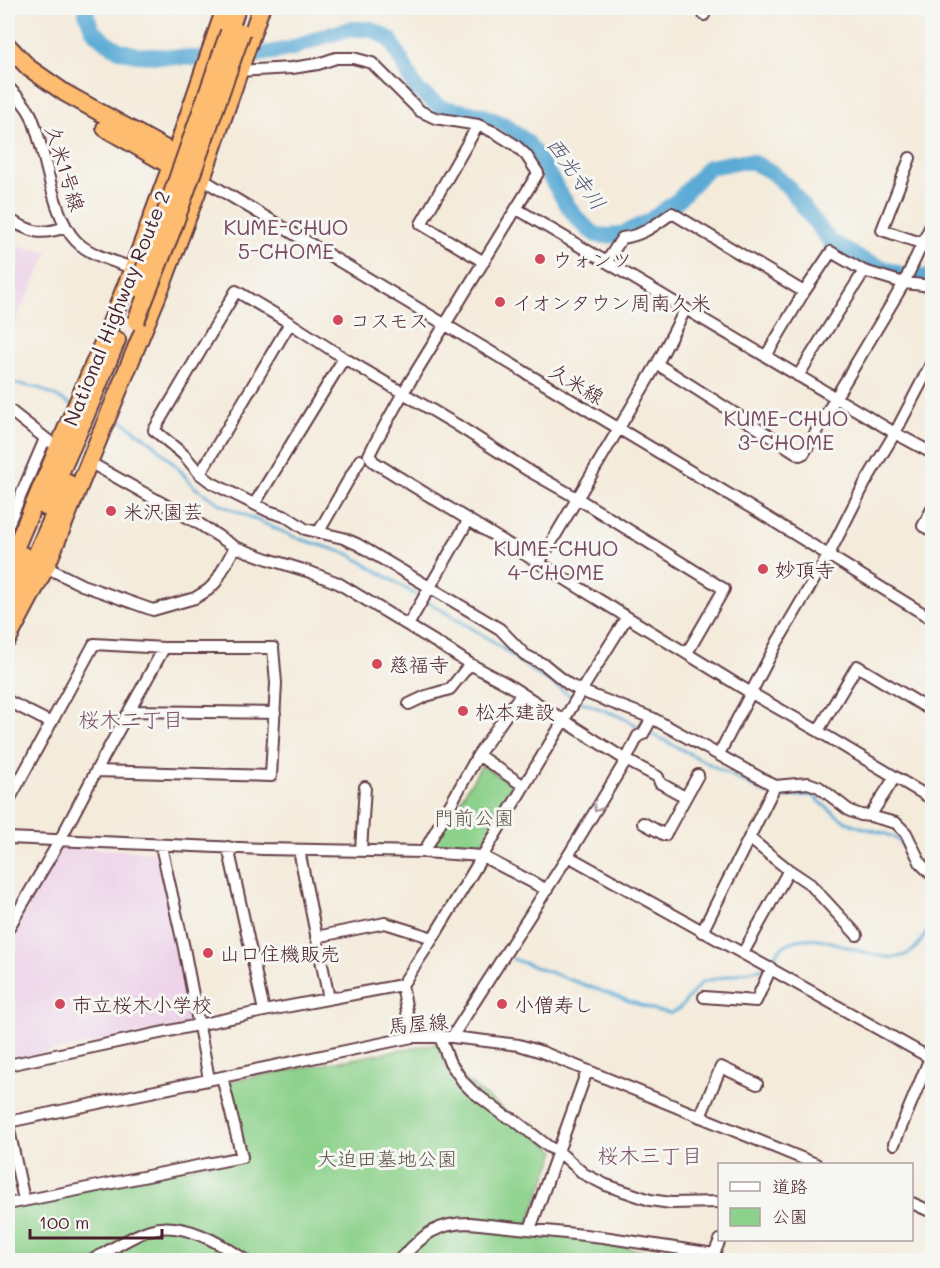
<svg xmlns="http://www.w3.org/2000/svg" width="940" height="1268" font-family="Mali,'Klee One',sans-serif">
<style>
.built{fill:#edd1e9}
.green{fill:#8dd28c;stroke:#6c785c;stroke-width:1.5}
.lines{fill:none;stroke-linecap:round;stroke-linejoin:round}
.stream{stroke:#5cabd6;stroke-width:3}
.river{stroke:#5cabd6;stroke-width:16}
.minor-casing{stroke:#643e45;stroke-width:14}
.highway-casing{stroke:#643e45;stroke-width:20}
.minor{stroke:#fff;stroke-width:10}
.highway{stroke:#fdbc70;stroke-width:16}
.highway-bridge-casing{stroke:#643e45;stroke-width:20;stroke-linecap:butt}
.highway-bridge{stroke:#fdbc70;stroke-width:16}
.oneway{stroke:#ae9aa0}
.poi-dot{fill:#d1495b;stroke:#f6f6f2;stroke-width:2}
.labels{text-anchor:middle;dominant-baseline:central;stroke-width:6;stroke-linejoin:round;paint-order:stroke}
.street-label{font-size:20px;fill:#4a1f2b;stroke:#f6f6f2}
.poi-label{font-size:20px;fill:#4a1f2b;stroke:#f6f6f2;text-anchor:start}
.park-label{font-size:20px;fill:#5e5548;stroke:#f6f6f2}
.water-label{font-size:21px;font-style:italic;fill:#51576f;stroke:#f6f6f2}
.neighbourhood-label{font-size:21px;fill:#794a62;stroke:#f6f6f2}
</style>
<rect width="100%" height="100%" fill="#f6f6f2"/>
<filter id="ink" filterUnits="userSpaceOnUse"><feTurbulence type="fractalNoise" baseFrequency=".0167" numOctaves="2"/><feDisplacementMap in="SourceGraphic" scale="12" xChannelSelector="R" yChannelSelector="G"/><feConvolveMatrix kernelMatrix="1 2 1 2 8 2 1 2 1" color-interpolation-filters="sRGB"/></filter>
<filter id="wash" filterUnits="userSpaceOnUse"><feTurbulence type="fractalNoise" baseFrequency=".008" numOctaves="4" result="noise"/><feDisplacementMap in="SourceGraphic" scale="24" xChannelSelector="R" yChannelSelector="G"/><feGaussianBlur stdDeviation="1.35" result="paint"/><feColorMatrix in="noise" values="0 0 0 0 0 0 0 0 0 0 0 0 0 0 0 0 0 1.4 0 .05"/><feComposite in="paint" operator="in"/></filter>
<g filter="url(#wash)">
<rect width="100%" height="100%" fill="#f4ebdb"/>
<!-- built -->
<path class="built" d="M8 237 21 247 48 253 12 328 8 326Z
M60 847 158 852 193 1024 8 1060V944Z"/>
<!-- green -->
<path class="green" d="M482 765 516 788 480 847H431Z
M439 1043 445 1064 556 1151 526 1229 691 1260H8V1204L241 1157 226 1082Z"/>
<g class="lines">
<!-- stream -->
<path class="stream" d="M8 380 9 382 39 388 72 405
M113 416 118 418 154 444 180 470 193 486 220 504 297 538 349 554 494 642 535 673 574 698
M579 701 619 716 642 728
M648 732 767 794
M773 795 781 797 813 795C824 806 839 819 854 825 867 830 892 832 901 843 905 848 907 861 911 869 918 878 928 882 932 893
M513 959 657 1011 671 1013 679 1009 702 982 763 968
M769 966C772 961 775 955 779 950 786 943 794 940 804 939 808 939 813 938 818 939 842 942 886 966 907 954 919 948 926 933 932 921"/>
<!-- river -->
<path class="river" d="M87 8 86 13 92 29 103 40 119 50 137 55 195 58 251 56 290 49 324 36 351 29H371L390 39 416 89 442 108 482 115 505 125 527 142 539 159 566 203 575 216 588 229 596 235 609 236 624 233 649 221 678 200 709 167 737 162H752L770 171 789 188 829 240 859 258 878 266 900 274 932 278"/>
</g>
</g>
<g filter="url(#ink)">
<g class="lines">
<defs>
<path id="minor" d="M702 8 704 15
M930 8 932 16
M238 71 292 68 318 64 336 58H353L372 63 420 111 435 118 478 125 496 133 515 145 526 155 538 173 403 393 375 443 369 455 374 462 751 693 818 731 932 799
M8 87C16 95 26 104 31 115 46 149 51 215 76 241 92 257 118 262 138 270
M478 125 421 224 484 262
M910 158 882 230 924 244
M202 179 765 516 932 619
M517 209 895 433 932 453
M8 219C32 232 39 236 66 227
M607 261 622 238C644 235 655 225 672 213L804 292
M290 323 200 474 212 483 268 511 287 517 305 529 343 538 357 544 500 629 525 655 545 665 568 684 581 691 652 718 775 786 702 932
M766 356 804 292 831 252 864 271 904 283 932 286
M657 364 800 455 804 453 836 397 904 283 932 223
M798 376 864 271
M8 409 50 442
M89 462 201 525 235 547 268 559 310 572 338 583 442 646 470 664 507 684 626 760 658 777 660 783 685 797
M200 474 184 455 154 430 236 291 290 323 344 358 457 425 529 471 577 498 724 589 687 653
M255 503 344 358
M932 509 923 526 932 531
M8 525 45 439
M318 533 360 460
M539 563 657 364 685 310
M46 567 82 585 153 610 195 598 208 590 216 582 235 547
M408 625 468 521
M8 701 51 723
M409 704 426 696 450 689 470 664
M129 711 275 713
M818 731 857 666 932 711
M719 754 778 641 828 556 865 483 895 433 932 362
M478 755 524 786
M775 786 808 783 819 787 850 811 861 815 870 816 896 823 906 833 921 864 932 875
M8 802 94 644 164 648H273L276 683 271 776 96 771
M870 816 895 777
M643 823 665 835 698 775
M8 838 263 849 424 852 482 856 547 890
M749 838 789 870 810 884 857 935
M161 846 184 948 209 1079
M228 847 264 1011
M299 850 329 999
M361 850 365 787
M424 852 478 755 521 694
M568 856 932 1059
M8 929 60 840 96 771 164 648
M316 937 385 923 433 938
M743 953 789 870
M704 997 756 1001 771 968
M412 1037 402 985 433 938 473 872 524 786 564 720 581 691 627 617
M440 1037 449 1061 464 1083 472 1091 505 1116 513 1119 549 1147 558 1151 584 1174 606 1185 650 1200 671 1203 720 1202
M452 1037 568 856 626 760 638 736 643 734 652 718
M8 1065 264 1011 402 985
M700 1117 721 1067 757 1084
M8 1122 412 1037H452L469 1039 519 1045 542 1052 816 1164
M8 1125 24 1200
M894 1144 930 1058
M912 1203 932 1212
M8 1204 242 1157 222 1077
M530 1229 587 1071
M92 1260C110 1251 130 1236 150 1230 182 1220 220 1243 245 1260
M399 1260C423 1236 434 1223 470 1223L603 1237 714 1254 720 1240"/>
<path id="highway" d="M229 32 237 8
M8 46 29 68 65 93 175 154 182 161
M105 128 171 166 179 170
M45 507 83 422 117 340
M8 565 102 345 133 268 171 166 225 8
M8 590 23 555
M15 602 68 483
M8 639 46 567 164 280 202 179 261 8"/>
</defs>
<!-- minor casing -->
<use href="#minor" class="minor-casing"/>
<!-- highway casing -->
<use href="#highway" class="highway-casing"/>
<!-- minor -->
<use href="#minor" class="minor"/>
<!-- highway -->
<use href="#highway" class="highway"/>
<defs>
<path id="highway-bridge" d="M137 288 160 228 229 32
M136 321 173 228 242 32"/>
</defs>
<!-- highway-bridge casing -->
<use href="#highway-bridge" class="highway-bridge-casing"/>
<!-- highway-bridge -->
<use href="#highway-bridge" class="highway-bridge"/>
</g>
<!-- one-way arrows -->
<defs><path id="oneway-chevron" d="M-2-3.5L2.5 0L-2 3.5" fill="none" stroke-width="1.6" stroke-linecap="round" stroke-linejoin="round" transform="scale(1.5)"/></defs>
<use class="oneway" href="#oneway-chevron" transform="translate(597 808) rotate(121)"/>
</g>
<!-- markers -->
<g class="poi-dot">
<circle cx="540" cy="259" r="6"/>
<circle cx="500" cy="302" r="6"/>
<circle cx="338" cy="320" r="6"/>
<circle cx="111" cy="511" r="6"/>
<circle cx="763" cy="569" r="6"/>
<circle cx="377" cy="664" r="6"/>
<circle cx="463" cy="711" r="6"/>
<circle cx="208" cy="953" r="6"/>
<circle cx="60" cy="1004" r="6"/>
<circle cx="502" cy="1004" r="6"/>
</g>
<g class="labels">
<!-- street labels -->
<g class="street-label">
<text transform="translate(66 168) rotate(73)">久米1号線</text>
<text transform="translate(116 308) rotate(-68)">National Highway Route 2</text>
<text transform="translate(577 383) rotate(31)">久米線</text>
<text transform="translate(418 1023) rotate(-5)">馬屋線</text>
</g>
<!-- poi labels -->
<g class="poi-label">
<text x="552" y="259">ウォンツ</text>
<text x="512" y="302">イオンタウン周南久米</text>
<text x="350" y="320">コスモス</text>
<text x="123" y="511">米沢園芸</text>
<text x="775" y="569">妙頂寺</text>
<text x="389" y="664">慈福寺</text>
<text x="475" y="711">松本建設</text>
<text x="220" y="953">山口住機販売</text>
<text x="72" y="1004">市立桜木小学校</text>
<text x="514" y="1004">小僧寿し</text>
</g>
<!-- park labels -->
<g class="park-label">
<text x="474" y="817">門前公園</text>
<text x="387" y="1158">大迫田墓地公園</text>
</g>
<!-- water labels -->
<g class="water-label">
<text transform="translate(577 173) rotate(54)">西光寺川</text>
</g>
<!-- neighbourhood labels -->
<g class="neighbourhood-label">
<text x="286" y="226">KUME-CHUO<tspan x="286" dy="24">5-CHOME</tspan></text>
<text x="786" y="417">KUME-CHUO<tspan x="786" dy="24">3-CHOME</tspan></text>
<text x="556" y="547">KUME-CHUO<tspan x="556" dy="24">4-CHOME</tspan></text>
<text x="131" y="718">桜木二丁目</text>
<text x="650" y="1154">桜木三丁目</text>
</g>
</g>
<!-- margin -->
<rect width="940" height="1268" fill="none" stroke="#f6f6f2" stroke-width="30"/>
<!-- legend -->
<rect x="718" y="1163" width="195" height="78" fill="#f6f6f2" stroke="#b1a0a2" stroke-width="1.5"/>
<rect x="730" y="1182" width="30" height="9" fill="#ffffff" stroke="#b1a0a2" stroke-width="1.5"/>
<text x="772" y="1193" font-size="18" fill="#4a1f2b">道路</text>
<rect x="730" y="1208" width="30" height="18" fill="#8dd28c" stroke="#b1a0a2" stroke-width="1.5"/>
<text x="772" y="1223" font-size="18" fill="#4a1f2b">公園</text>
<!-- scale -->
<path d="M30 1229v9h132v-9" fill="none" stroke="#4a1f2b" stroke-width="3"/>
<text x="39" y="1229" font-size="18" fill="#4a1f2b" stroke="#f6f6f2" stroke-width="4.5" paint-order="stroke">100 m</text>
</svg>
